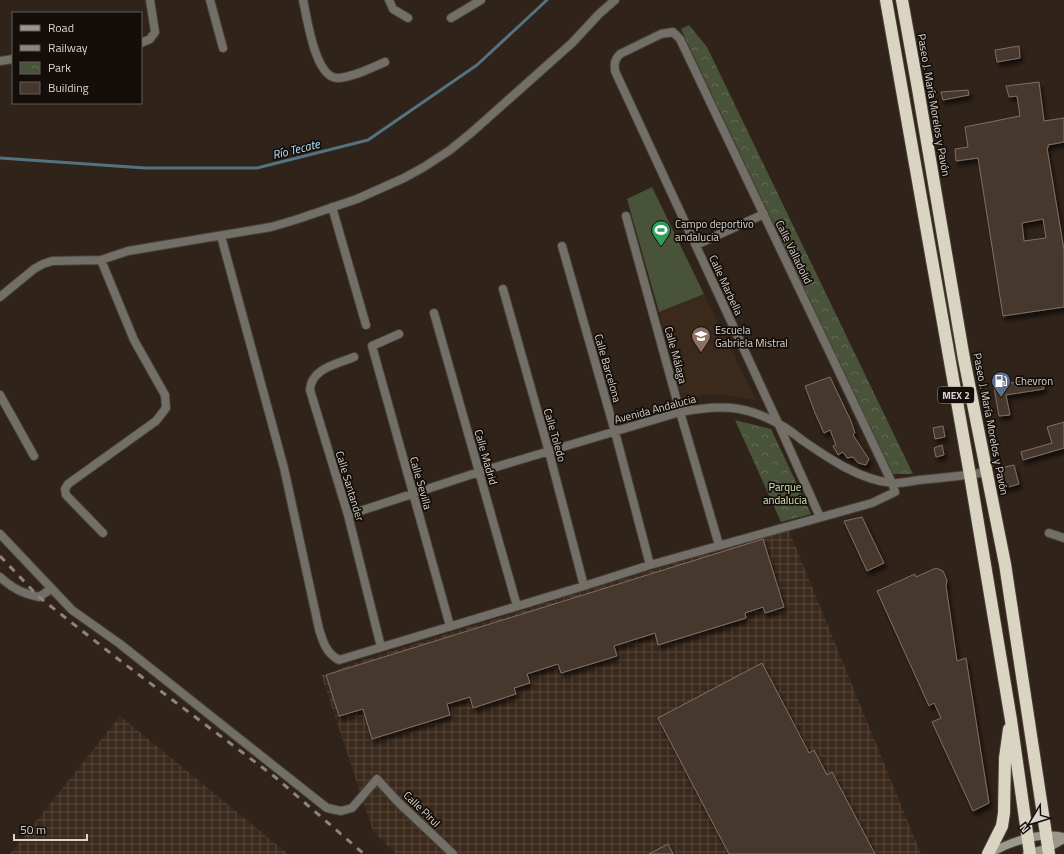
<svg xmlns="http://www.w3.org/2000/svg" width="1064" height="854" font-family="'Titillium Web',sans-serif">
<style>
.built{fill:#3b291c}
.industrial{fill:url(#industrial-grid)}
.green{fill:#495339}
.park{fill:url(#park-crowns)}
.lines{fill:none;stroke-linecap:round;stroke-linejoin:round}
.stream{stroke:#547382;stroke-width:3}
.building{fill:#46382e;stroke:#7f6f64;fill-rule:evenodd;filter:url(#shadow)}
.street-casing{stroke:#4b3f36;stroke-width:10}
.secondary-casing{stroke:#4b3f36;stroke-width:10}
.highway-casing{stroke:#4b3f36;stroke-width:14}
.street{stroke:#716f67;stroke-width:8}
.secondary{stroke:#9b988c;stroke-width:8}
.highway{stroke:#dad5c3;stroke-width:12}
.rail{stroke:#8e847c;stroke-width:3;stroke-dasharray:7 7;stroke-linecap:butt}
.labels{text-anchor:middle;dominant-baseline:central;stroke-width:3.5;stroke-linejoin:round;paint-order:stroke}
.shield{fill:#130e0a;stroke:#9f9792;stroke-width:1}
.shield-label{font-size:10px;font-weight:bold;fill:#dbd2cc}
.street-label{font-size:11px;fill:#dbd2cc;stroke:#130e0a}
.poi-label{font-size:11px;fill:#dbd2cc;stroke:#130e0a;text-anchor:start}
.park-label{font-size:11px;fill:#d5ebb6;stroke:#130e0a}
.water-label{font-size:12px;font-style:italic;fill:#b2e1f9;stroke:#130e0a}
</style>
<defs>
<pattern id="industrial-grid" width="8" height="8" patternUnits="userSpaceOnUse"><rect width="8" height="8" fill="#3b291c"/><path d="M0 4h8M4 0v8" fill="none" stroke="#57473c"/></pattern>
<pattern id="park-crowns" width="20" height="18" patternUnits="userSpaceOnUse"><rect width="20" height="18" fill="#495339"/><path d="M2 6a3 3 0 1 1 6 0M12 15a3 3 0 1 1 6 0" fill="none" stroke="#636b54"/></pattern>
<filter id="shadow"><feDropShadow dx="2.5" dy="4.5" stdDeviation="2" flood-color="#0009"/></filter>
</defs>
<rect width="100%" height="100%" fill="#30231a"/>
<!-- built -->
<path class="built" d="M704 294 756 400 715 394 682 398 659 312Z"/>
<!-- industrial -->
<path class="industrial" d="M788 528 921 854H396L373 831 321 674 326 675 351 664Z
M120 716 288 854H10Z"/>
<!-- green -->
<path class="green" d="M652 187 704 294 659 312 627 199Z"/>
<!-- park -->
<path class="park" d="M689 25 707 47 913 474H892L681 29Z
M735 420 771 429 811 514 781 522Z"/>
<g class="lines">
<!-- stream -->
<path class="stream" d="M0 158 145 168H257L368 140 477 65 547 0"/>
</g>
<!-- building -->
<path class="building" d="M1019 46 1020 58 997 62 995 50Z
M1039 82 1044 121 1064 118V142L1048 145V148H1047L1064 250V307L1003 316 978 158 956 161 955 149 968 147 965 127 1020 116 1017 96 1009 97 1006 86ZM1043 219 1046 238 1024 241 1022 223Z
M968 90 969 95 943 100 941 92Z
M830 377 851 421 855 433 853 435 869 459 866 465 858 463 853 457 847 458 843 452 838 455 833 446 836 445 830 430 824 433 815 413 805 386Z
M1042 378 1044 389 1006 395 1010 415 999 416 993 382 1003 381 1004 384Z
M1064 422V448L1023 460 1021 452 1052 443 1047 427Z
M943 426 945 437 935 439 933 428Z
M942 445 944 455 936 457 934 448Z
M1014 465 1019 484 1005 488 1001 468Z
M862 517 884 563 867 571 844 521Z
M763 539 784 607 765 613 763 607 745 613 746 618 658 645 655 633 614 646 617 656 561 673 558 664 527 674 530 683 514 688 516 694 473 708 470 697 447 704 450 715 372 739 363 709 339 716 326 675Z
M936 568 943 571 947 580 946 586 957 661 966 658 989 803 973 811 932 722 941 718 934 703 929 706 877 591 915 574 916 577Z
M762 663 809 753 814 750 827 775 832 772 875 854H729L658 718Z
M668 844 673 854H649Z"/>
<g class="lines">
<defs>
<path id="street" d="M210 0 223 48
M303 0C307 17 315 79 338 78 354 77 371 68 385 62
M389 0 393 9 408 18
M451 18 481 0
M141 43 150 39 155 32 150 0
M0 61 13 59
M332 207 366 325
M626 216 680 412 719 545
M221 236 284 468 319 629C323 642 326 653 339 660L584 586 650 565 872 503 895 492 892 483 680 39 673 32 661 34 620 54C615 59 614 63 615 71L778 423 820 517
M696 245 764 214
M562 246 615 432 650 565
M101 260 134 340 165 395 166 408 156 421 68 484 65 489 66 495 103 533
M503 289 549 452 584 586
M0 297 34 269 43 264 52 261 101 260 128 251 271 227 295 220 357 199 404 178 424 167 450 150 471 133 572 43 599 14 615 0
M434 313 517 606
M399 334 372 346 450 626
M354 357C338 364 311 368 310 390L348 515 381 647
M0 395 34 456
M348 515 479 472 680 412C717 405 743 404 777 423 786 427 794 434 802 440 828 458 860 480 892 483 901 484 911 481 919 480 942 478 964 476 986 472
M1049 533 1064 538
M0 534 72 610 120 644 327 808 341 811 352 808 377 779 398 802 453 854
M0 577C13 589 22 593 39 597L51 589"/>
<path id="secondary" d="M989 854C1011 841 1039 832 1064 837
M1027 854 1048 848 1064 839"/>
<path id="highway" d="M886 0 970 475 1011 720 1030 854
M902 0 918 89 964 359 1005 564 1049 854
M988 854 1002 826 1004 813 1005 758 1009 729"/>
</defs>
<!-- street casing -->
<use href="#street" class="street-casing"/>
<!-- secondary casing -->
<use href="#secondary" class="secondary-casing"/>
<!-- highway casing -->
<use href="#highway" class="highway-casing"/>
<!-- street -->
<use href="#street" class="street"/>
<!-- secondary -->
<use href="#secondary" class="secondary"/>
<!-- highway -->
<use href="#highway" class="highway"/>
<!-- rail -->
<path class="rail" d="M0 556 39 597 118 659 275 777 364 854"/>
</g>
<!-- icons -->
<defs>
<symbol id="stadium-pin" viewBox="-11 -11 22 30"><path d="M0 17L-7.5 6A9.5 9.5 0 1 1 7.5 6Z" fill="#2e9e5b" stroke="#130e0a"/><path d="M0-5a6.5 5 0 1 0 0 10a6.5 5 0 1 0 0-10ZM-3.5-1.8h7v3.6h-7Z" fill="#fff"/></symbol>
<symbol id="school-pin" viewBox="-11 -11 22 30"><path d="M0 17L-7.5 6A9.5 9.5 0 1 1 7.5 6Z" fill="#8d6e63" stroke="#130e0a"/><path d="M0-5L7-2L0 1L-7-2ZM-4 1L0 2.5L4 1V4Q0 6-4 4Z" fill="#fff"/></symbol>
<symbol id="fuel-pin" viewBox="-11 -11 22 30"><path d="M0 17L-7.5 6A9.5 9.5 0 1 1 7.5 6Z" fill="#5c6f8a" stroke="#130e0a"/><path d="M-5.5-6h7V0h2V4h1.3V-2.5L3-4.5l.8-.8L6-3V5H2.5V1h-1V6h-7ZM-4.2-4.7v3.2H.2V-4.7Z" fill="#fff"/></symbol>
</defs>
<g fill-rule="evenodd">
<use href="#stadium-pin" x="650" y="219" width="22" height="30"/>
<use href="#school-pin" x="690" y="325" width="22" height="30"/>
<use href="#fuel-pin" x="990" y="370" width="22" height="30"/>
</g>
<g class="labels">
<!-- shield labels -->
<rect class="shield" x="938" y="387" width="36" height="16" rx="3"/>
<g class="shield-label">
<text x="956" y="395">MEX 2</text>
</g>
<!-- street labels -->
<g class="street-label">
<text transform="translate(934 105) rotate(80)">Paseo J. María Morelos y Pavón</text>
<text transform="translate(794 252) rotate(64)">Calle Valladolid</text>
<text transform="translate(726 285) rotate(65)">Calle Marbella</text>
<text transform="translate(676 355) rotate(75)">Calle Málaga</text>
<text transform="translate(608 368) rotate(74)">Calle Barcelona</text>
<text transform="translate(655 409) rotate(-15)">Avenida Andalucia</text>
<text transform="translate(991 424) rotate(79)">Paseo J. María Morelos y Pavón</text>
<text transform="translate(555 435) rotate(74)">Calle Toledo</text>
<text transform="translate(486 457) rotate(74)">Calle Madrid</text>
<text transform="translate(421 483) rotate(74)">Calle Sevilla</text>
<text transform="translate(350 486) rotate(73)">Calle Santander</text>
<text transform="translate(422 809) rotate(44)">Calle Pirul</text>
</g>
<!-- poi labels -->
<g class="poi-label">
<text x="675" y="224">Campo deportivo<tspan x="675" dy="13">andalucia</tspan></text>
<text x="715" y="330">Escuela<tspan x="715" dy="13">Gabriela Mistral</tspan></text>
<text x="1015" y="381">Chevron</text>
</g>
<!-- park labels -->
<g class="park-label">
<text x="785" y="487">Parque<tspan x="785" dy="13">andalucia</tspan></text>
</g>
<!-- water labels -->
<g class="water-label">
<text transform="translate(296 149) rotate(-14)">Río Tecate</text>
</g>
</g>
<!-- legend -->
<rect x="12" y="12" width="130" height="92" fill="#130e0a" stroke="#635c58"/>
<rect x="20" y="25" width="20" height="6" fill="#9b988c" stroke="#635c58"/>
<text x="48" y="32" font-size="12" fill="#dbd2cc">Road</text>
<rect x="20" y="45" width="20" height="6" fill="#8e847c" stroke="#635c58"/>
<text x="48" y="52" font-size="12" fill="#dbd2cc">Railway</text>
<rect x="20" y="62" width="20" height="12" fill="url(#park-crowns)" stroke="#635c58"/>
<text x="48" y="72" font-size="12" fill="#dbd2cc">Park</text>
<rect x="20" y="82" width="20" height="12" fill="#46382e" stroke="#635c58"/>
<text x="48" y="92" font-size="12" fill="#dbd2cc">Building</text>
<!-- north arrow -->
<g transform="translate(1032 822) rotate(232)" stroke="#130e0a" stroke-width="3" paint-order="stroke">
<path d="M0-3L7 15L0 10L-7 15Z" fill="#dbd2cc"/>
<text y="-6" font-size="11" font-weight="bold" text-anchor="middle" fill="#dbd2cc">N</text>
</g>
<!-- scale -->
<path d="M14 834v6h73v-6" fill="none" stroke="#dbd2cc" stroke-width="2"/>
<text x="20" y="834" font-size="12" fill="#dbd2cc" stroke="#130e0a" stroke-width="3" paint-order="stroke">50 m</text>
</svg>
